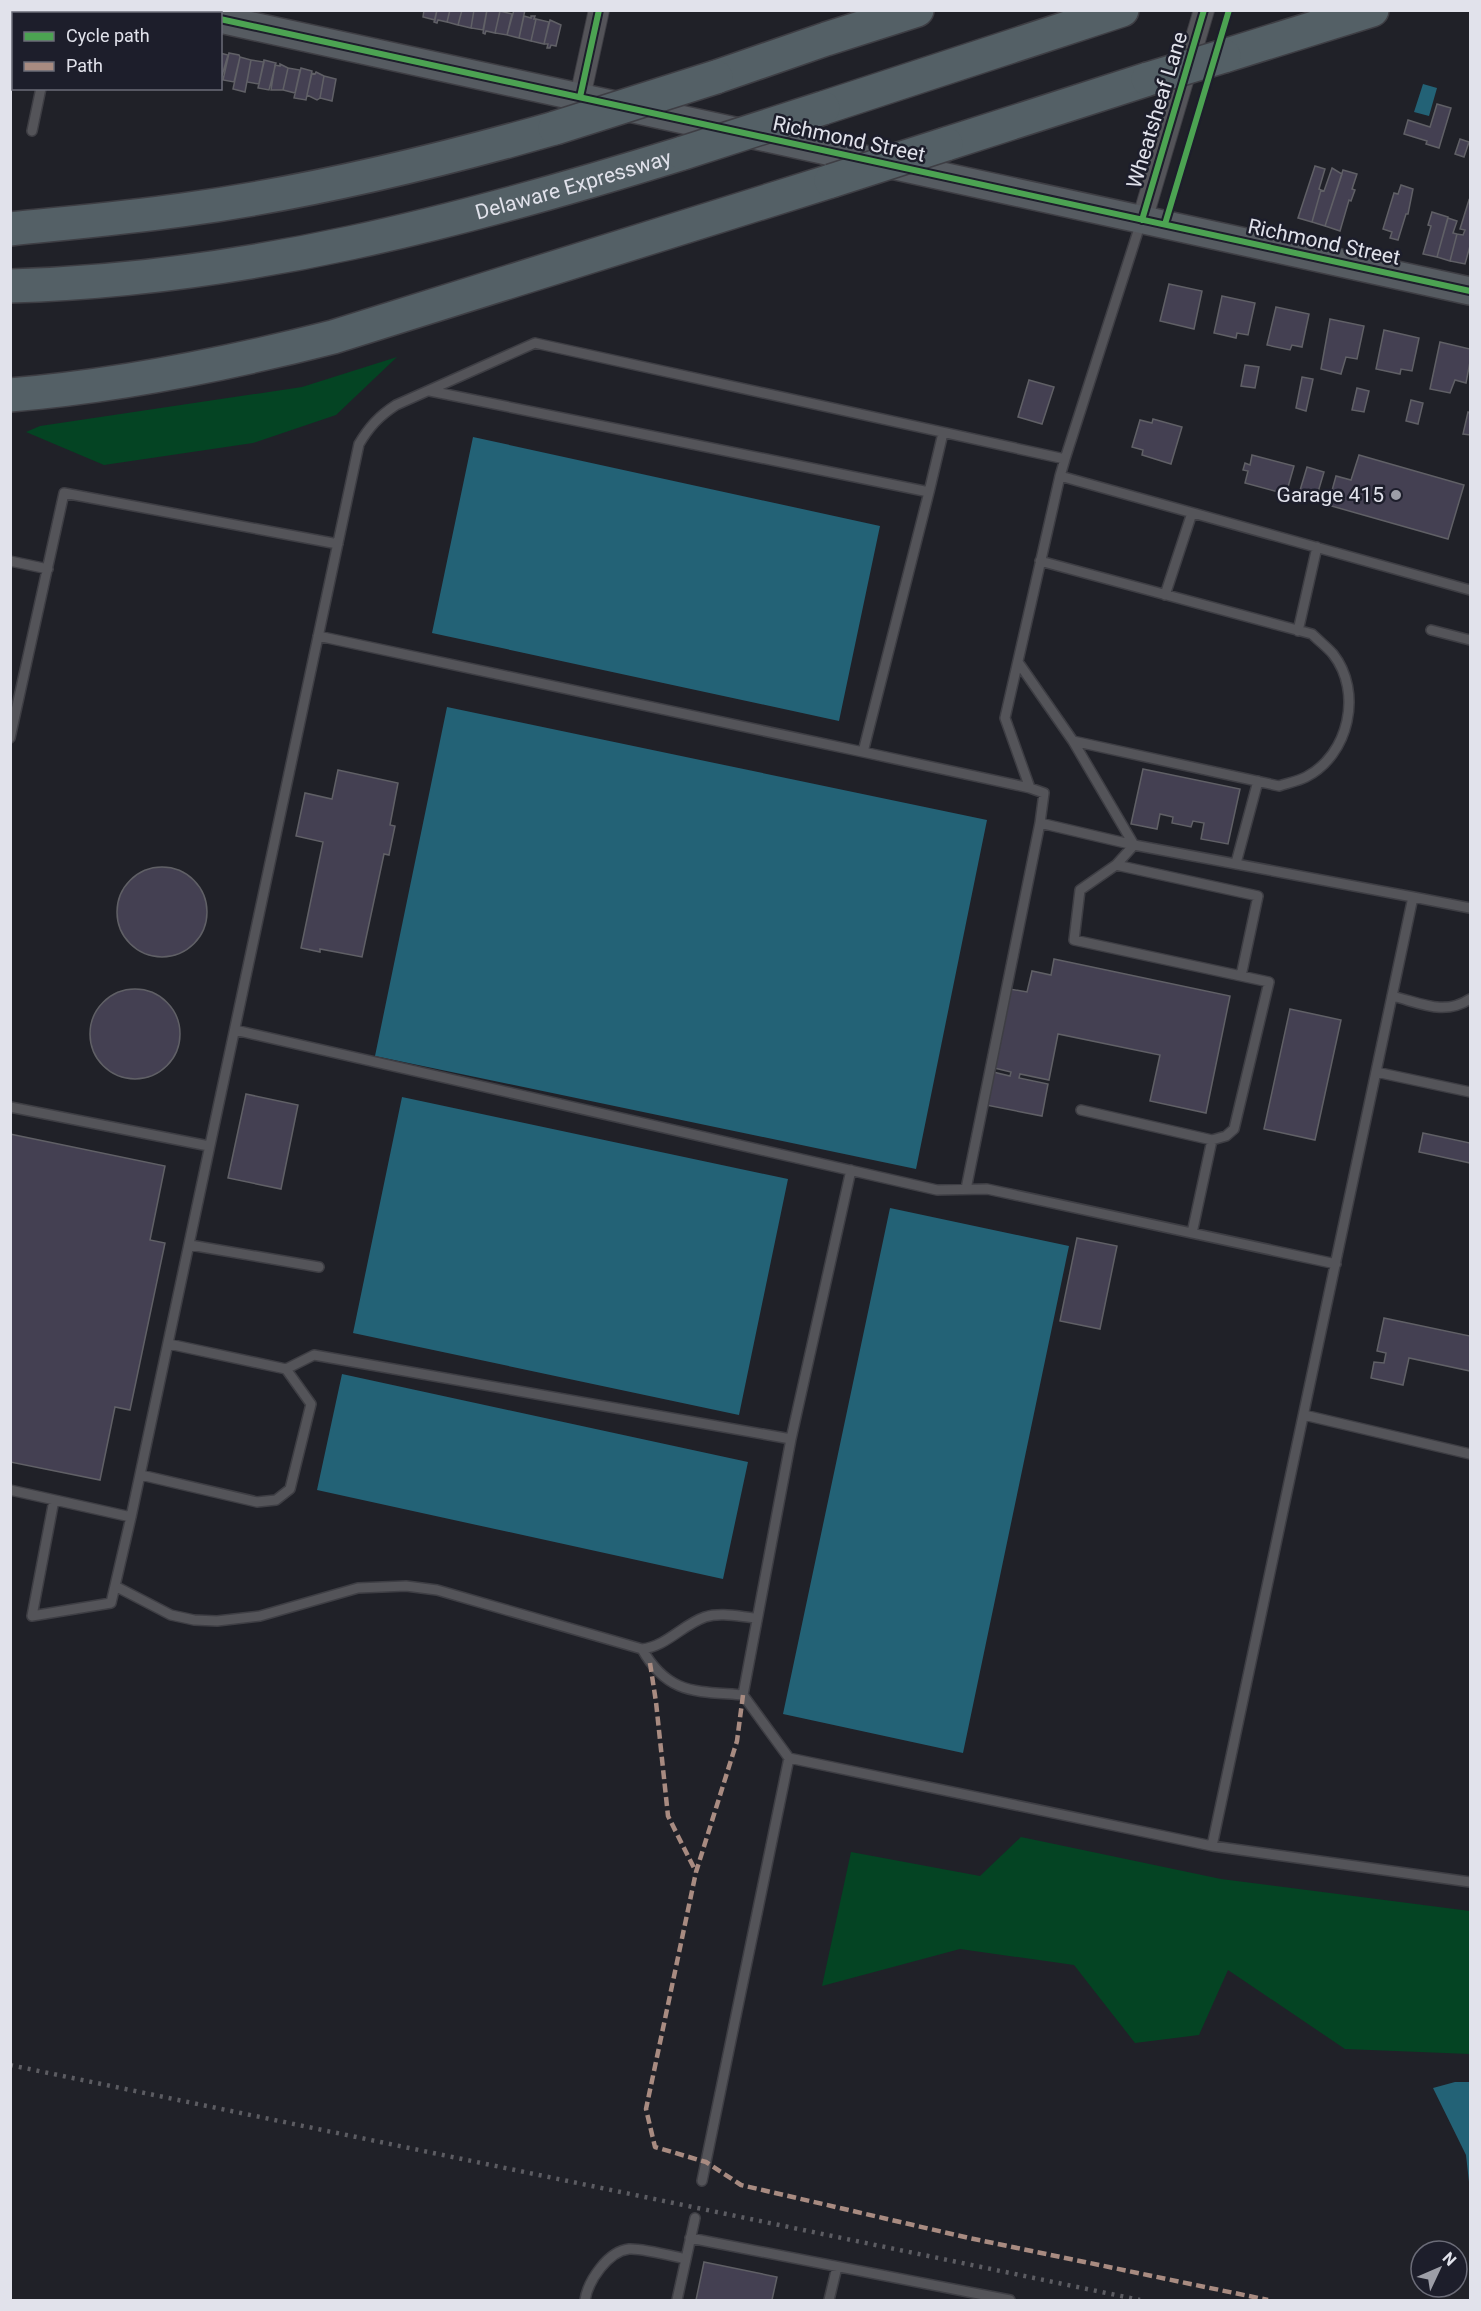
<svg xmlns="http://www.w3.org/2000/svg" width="1481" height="2311" font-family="Roboto,sans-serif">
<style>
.green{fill:#044423}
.water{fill:#236276}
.building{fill:#444052;stroke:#606066;stroke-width:1.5}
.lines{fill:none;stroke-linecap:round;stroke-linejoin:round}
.lane-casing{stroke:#3e3e44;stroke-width:12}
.street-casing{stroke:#3e3e44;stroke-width:22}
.secondary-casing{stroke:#3e3e44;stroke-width:30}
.highway-casing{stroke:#3e3e44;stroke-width:36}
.lane{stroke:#545459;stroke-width:9}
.street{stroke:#545459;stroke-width:20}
.secondary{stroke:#565b61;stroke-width:27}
.highway{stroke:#546066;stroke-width:33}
.rail{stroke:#5c5c62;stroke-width:4.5;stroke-dasharray:3 6;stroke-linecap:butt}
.highway-bridge-casing{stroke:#3e3e44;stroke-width:36;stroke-linecap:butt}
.highway-bridge{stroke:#546066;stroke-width:33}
.quiet{stroke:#a88b81;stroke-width:4.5;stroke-dasharray:9 4.5;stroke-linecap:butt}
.cycleway-casing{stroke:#1d1e2b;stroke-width:10}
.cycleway{stroke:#4ca352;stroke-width:6}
.poi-dot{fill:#9d9ea7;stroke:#1d1e2b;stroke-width:2}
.labels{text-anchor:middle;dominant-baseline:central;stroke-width:5;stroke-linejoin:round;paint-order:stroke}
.street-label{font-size:21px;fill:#e1e2eb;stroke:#1d1e2b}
.poi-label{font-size:21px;fill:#e1e2eb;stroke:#1d1e2b;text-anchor:end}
</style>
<rect width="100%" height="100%" fill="#202128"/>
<!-- green -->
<path class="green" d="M397 357 336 415 253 443 104 465 26 432 40 426 302 387Z
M1021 1837 1221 1879 1470 1911V2054L1345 2049 1228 1970 1199 2035 1135 2043 1074 1965 960 1949 822 1986 851 1852 980 1876Z"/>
<!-- water -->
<path class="water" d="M1423 84 1437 88 1429 116 1414 112Z
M473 437 880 526 839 721 432 633Z
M447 707 987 820 916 1169 375 1056Z
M402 1097 788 1179 739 1415 353 1333Z
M890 1208 1069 1246 963 1753 783 1714Z
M342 1374 748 1462 723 1579 317 1490Z
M1455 2082H1470V2191L1466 2155 1433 2088Z"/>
<!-- building -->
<path class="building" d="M12 10 25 11 24 14H14V37L10 36Z
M424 10H437L435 20 423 17Z
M437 10H450L447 22 438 20 437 23 434 22Z
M450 10H462L458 25 447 22Z
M462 10H474L471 28 458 25Z
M474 10H487L483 30 471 28Z
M487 10 500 11 495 33 486 31 485 34 483 33Z
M514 10H525L519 38 507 35Z
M500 11 512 14 507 35 495 33Z
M524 16 531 18V16H535L534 19H536L531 41 519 38Z
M536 19 549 22 544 44 531 41Z
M550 20 561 25 556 46 551 45 550 48H547L548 44H544Z
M220 53 228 55 221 79H220Z
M229 53 239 55 240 57 234 82 223 80Z
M240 57 251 60 245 92 233 89Z
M251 60 264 62 259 84 247 82Z
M264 60 276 63 269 90 258 88Z
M280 64 288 68 283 90H271L275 65 280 66Z
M288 68 300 70 295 93 283 90Z
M301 68 312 71 306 100 294 98Z
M316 72 324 76 320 98 317 100 307 95 312 73 315 74Z
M324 76 336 79 332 101 320 98Z
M1437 104 1451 108 1439 148 1426 144 1427 141 1404 134 1408 120 1430 127Z
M1460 139 1469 142 1464 157 1455 154Z
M1315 166 1325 169 1319 189 1321 190 1312 222 1298 218Z
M1332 168 1342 174 1325 226 1312 222 1321 190 1324 191Z
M1343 170 1357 174 1352 189 1355 190 1351 201 1349 200 1340 231 1325 226Z
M1401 185 1413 189 1408 214H1406L1398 240 1390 238 1392 232 1383 229 1394 193 1398 194Z
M1469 200 1470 201V246L1465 264 1450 261 1457 234 1463 235 1465 230 1460 229Z
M1432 212 1448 217 1437 257 1423 254 1431 226 1428 225Z
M1448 218 1457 221 1453 233 1457 234 1450 261 1437 257Z
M1169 284 1202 291 1194 329 1160 321Z
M1222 296 1255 303 1248 335 1237 333 1236 338 1214 333Z
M1276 307 1309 314 1302 347 1292 345 1290 350 1267 345Z
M1330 319 1364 326 1357 359 1346 357 1341 374 1321 369Z
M1384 330 1419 338 1412 371 1401 369 1400 374 1376 369Z
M1440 342 1470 349V362L1466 383 1455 380 1450 393 1430 389Z
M1245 365 1259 367 1255 388 1241 386Z
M1302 377 1313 379 1306 411 1296 408Z
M1029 380 1054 387 1042 424 1018 417Z
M1357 388 1369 391 1364 412 1352 410Z
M1411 400 1423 403 1418 424 1406 421Z
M1468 412 1470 413V435L1463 434Z
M1153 419 1182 427 1171 464 1142 455 1143 450 1132 447 1140 420 1152 423Z
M1252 455 1294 466 1286 494 1245 483 1248 471 1243 470 1245 463 1250 465Z
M1359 455 1464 485 1448 539 1328 505 1336 476 1351 480Z
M1307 467 1324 472 1315 502 1298 497Z
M1143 769 1240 789 1228 844 1201 839 1204 823 1193 821 1191 827 1172 823 1173 817 1160 814 1157 829 1131 824Z
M338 770 398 783 390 825 395 826 389 855 384 854 362 957 320 949V952L301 948 323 842 296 836 305 793 332 799Z
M117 912a45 45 0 1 1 90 0a45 45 0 1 1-90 0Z
M1054 959 1230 996 1206 1113 1150 1101 1160 1055 1058 1034 1049 1080 1020 1074 1019 1078 1048 1084 1042 1116 986 1105 993 1072 1010 1076 1011 1072 994 1068 1010 989 1027 992 1032 971 1051 975Z
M90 1034a45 45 0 1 1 90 0a45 45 0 1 1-90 0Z
M1290 1009 1341 1020 1315 1140 1264 1129Z
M246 1094 298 1105 281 1189 228 1178Z
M1423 1133 1470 1143V1163L1419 1152Z
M10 1134 165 1166 150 1240 165 1243 130 1410 115 1407 100 1480 10 1462Z
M1077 1238 1117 1246 1100 1329 1060 1321Z
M1384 1318 1470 1336V1371L1409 1358 1403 1385 1371 1378 1374 1362 1384 1363 1386 1353 1377 1351Z
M704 2262 777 2277 772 2300H696Z"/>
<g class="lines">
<defs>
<path id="lane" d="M57 14 58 10
M32 131 41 88
M430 391 929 492 943 433
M1065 459 1060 476 1470 590
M10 561 48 569
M1040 561 1312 634C1319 641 1327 647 1333 654 1363 692 1349 755 1306 777 1298 781 1288 783 1279 786L1073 741
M1165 595 1192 513
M1431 630 1470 640
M1298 631 1317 547
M318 636 863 752 929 492
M1018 662 1073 741 1134 845 1413 897
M10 738 64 493 338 544
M863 752 1030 788 1005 718 1060 476
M1030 788 1044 793 1040 823 1134 845 1116 865 1080 890 1074 940 1269 982 1234 1129 1226 1136 1212 1140 1081 1110
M1236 863 1258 781
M1116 865 1258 896 1241 976
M1392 996C1421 1003 1444 1016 1470 999
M235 1030 937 1190 987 1189 1336 1264
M1376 1072 1470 1092
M10 1107 209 1146
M851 1170 791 1439 743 1695 789 1758 1212 1846 1470 1882
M966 1189 1040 823
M1192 1233 1212 1140
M190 1245 319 1267
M286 1369 314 1355 791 1439
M1304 1415 1470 1454
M141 1475 257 1502 276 1500 290 1489 311 1404 286 1369 169 1344
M10 1490 131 1517 359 444C369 427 379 416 396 405L535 343 1065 459 1141 222
M54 1500 32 1616 111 1603 131 1517
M115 1586 171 1615 194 1620 217 1621 260 1616 358 1588 406 1586 437 1590 642 1649C668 1695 696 1691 743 1695
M642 1649C667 1646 682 1625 705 1617 721 1612 741 1617 757 1618
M1212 1846 1413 897 1470 908
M702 2181 789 1758
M690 2238 1010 2300
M585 2300C588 2281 608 2251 629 2249 642 2248 672 2256 686 2259
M677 2300 695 2218
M829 2300 837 2267"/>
<path id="street" d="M580 97 599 10
M1142 220 1204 10"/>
<path id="secondary" d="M182 10 196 14
M220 19 1470 291"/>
<g id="highway">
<path d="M1224 56 1372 10"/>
<path d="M716 77 826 39 917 10"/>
<path d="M823 108 1122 10"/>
<path d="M946 144 1148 79"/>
<path d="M10 229C68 223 125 218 182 210 308 193 432 163 555 128"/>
<path id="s1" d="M10 286C241 280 464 221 683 153"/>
<path d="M10 395C119 386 227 364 333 337L831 181"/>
</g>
</defs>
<!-- lane casing -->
<use href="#lane" class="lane-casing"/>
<!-- street casing -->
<use href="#street" class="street-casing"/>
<!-- secondary casing -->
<use href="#secondary" class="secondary-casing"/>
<!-- highway casing -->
<use href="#highway" class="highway-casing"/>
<!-- lane -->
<use href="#lane" class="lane"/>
<!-- street -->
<use href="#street" class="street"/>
<!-- secondary -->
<use href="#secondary" class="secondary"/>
<!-- highway -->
<use href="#highway" class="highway"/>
<!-- rail -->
<path class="rail" d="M10 2065 1140 2300"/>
<defs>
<path id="highway-bridge" d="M1148 79 1224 56
M555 128 716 77
M683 153 823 108
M831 181 946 144"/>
</defs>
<!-- highway-bridge casing -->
<use href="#highway-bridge" class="highway-bridge-casing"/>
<!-- highway-bridge -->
<use href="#highway-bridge" class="highway-bridge"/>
<!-- quiet -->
<path class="quiet" d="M650 1663 656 1702 668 1816 696 1872
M743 1695 737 1741 696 1872 646 2109 655 2147 706 2162 741 2185 969 2238 1268 2300"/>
<defs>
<path id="cycleway" d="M220 19 1470 291
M580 97 599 10
M1142 220 1204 10
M1165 224 1229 10"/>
</defs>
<!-- cycleway casing -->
<use href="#cycleway" class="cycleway-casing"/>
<!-- cycleway -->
<use href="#cycleway" class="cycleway"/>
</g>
<!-- markers -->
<circle class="poi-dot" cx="1396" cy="495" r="6"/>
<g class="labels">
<!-- street labels -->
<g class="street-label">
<text transform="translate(1157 110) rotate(-73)">Wheatsheaf Lane</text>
<text transform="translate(849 139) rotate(12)">Richmond Street</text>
<text stroke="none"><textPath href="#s1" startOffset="574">Delaware Expressway</textPath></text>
<text transform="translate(1324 242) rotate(12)">Richmond Street</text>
</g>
<!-- poi labels -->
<g class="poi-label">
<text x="1384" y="495">Garage 415</text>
</g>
</g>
<!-- border -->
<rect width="1481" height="2311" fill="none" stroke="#e1e2eb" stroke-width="24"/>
<!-- legend -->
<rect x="12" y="12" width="210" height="78" fill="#1d1e2b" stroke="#6b6c78" stroke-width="1.5"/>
<rect x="24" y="32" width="30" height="9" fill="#4ca352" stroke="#6b6c78" stroke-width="1.5"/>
<text x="66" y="42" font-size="18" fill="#e1e2eb">Cycle path</text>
<rect x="24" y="62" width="30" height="9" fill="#a88b81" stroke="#6b6c78" stroke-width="1.5"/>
<text x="66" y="72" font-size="18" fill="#e1e2eb">Path</text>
<!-- north arrow -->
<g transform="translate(1439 2269) rotate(46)"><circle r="28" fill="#1d1e2b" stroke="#6b6c78" stroke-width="1.5"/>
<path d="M0-4.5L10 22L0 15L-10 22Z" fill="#9d9ea7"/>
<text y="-9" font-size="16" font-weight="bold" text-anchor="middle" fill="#e1e2eb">N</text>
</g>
</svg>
